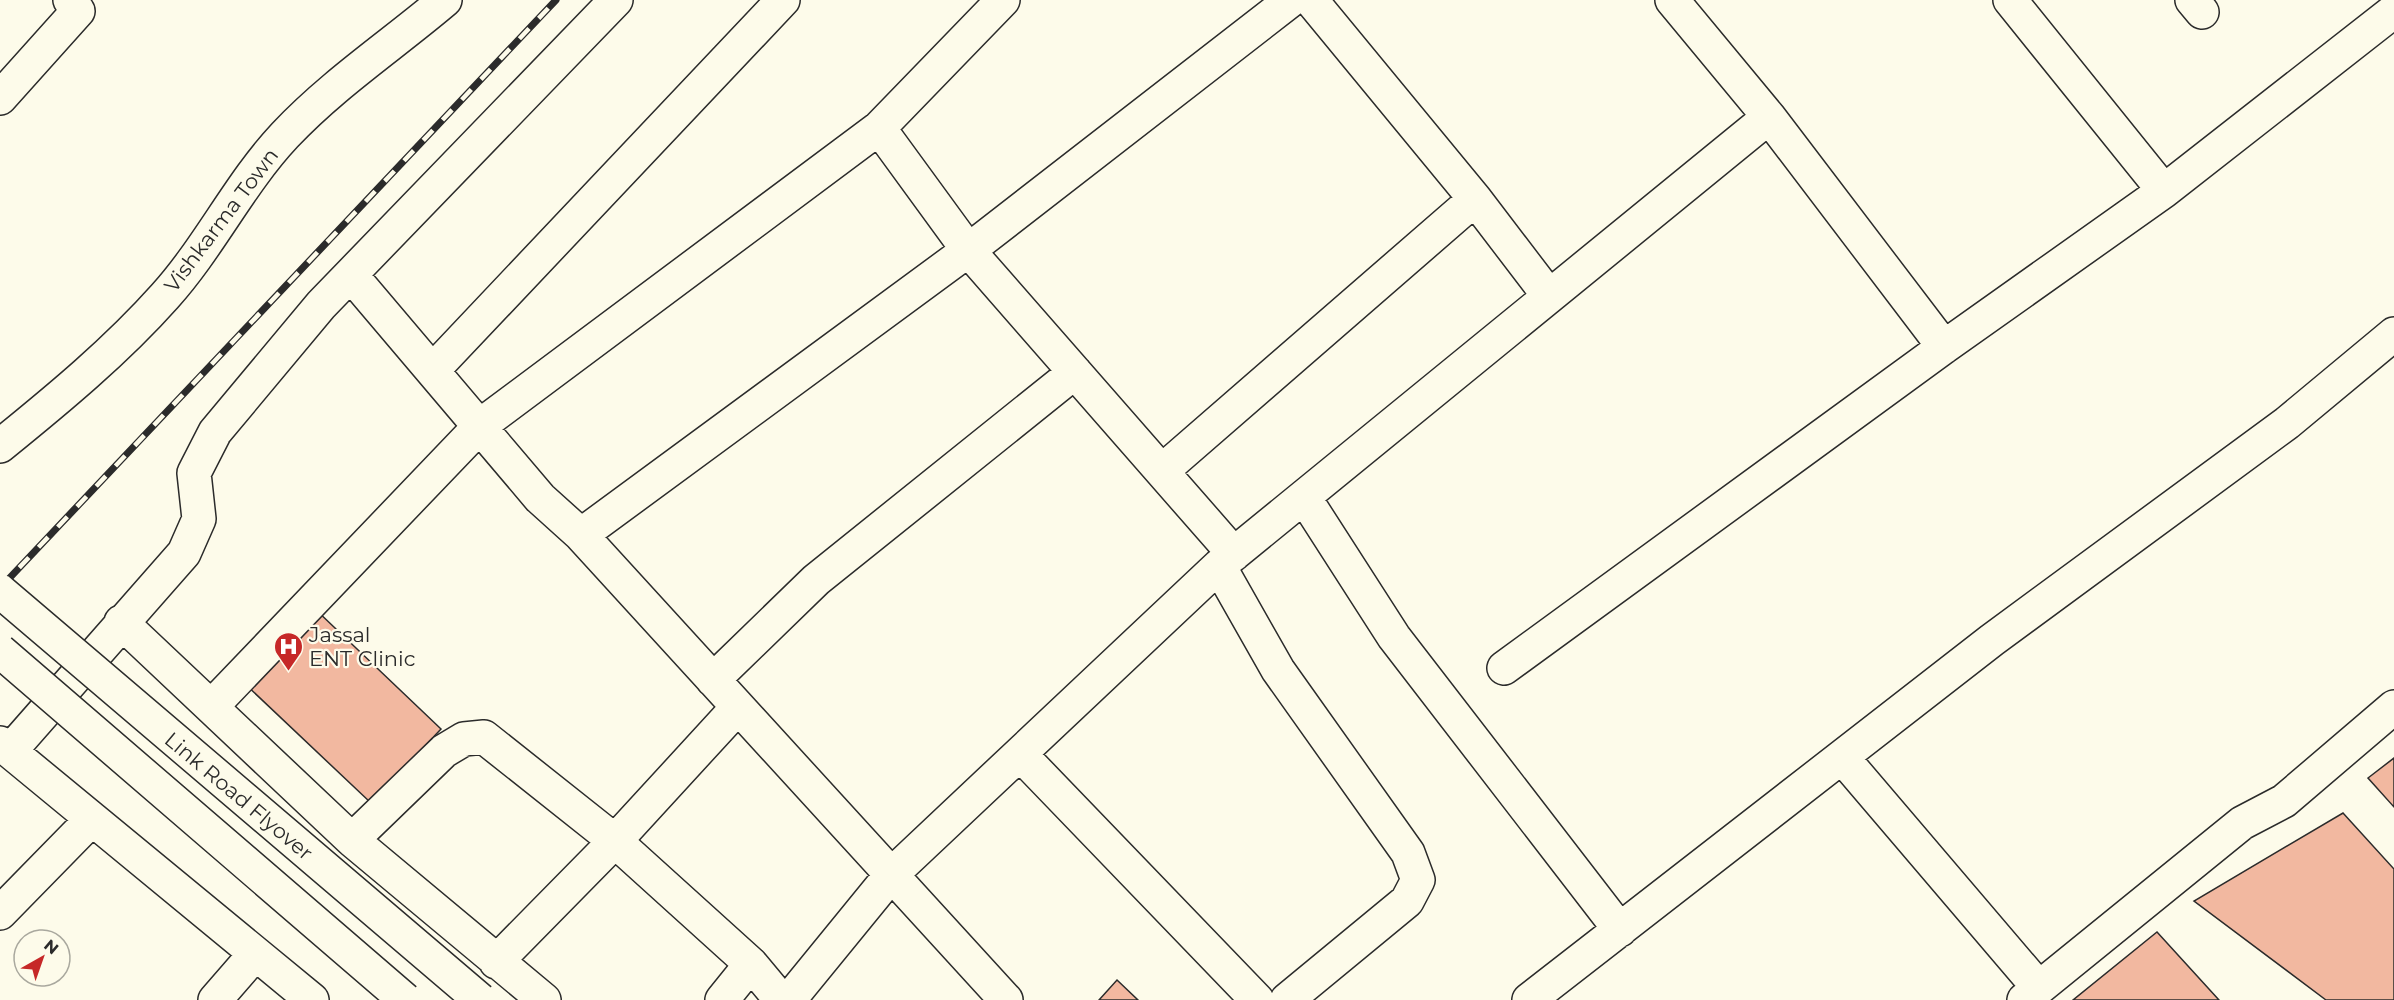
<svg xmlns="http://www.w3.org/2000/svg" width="2394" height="1000" font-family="Montserrat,sans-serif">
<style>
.building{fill:#f2b8a0;stroke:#2b2b2b;stroke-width:1.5}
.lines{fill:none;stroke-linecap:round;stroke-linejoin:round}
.minor-casing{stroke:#2b2b2b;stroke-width:36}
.minor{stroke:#fdfbea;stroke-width:33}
.rail-casing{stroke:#2b2b2b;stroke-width:7}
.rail{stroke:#fdfbea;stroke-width:4.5;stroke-dasharray:14;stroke-linecap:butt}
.major-bridge-casing{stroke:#2b2b2b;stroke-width:36;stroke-linecap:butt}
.major-bridge{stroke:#fdfbea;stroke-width:33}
.labels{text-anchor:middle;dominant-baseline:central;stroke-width:4.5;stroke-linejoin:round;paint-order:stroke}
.street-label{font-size:21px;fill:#2b2b2b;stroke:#fdfbea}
.poi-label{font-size:21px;fill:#2b2b2b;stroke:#fdfbea;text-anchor:start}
</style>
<rect width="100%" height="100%" fill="#fdfbea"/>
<!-- building -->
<path class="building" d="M314 608 441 729 371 803 243 682Z
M2394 758V807L2368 778Z
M2343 813 2394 869V1000H2326L2194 901Z
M2157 932 2219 1000H2073Z
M1117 980 1138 1000H1099Z"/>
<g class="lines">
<defs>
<path id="minor" d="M1311 0 1475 199 1549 296
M1672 0 1769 117 1944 347
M2010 0 2164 191
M2192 0 2202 12
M0 98 78 11 70 0
M879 128 968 250 1234 554
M351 275 540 498 581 535 1006 1000
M433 370 783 0
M0 446C58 399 116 351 165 296 210 246 239 184 285 135 333 84 392 45 445 0
M1162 471 1475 199
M1304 497 1394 637 1620 930
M581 535 974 246 1291 0
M1219 566 1278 670 1408 853 1418 880 1407 901 1287 1000
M121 622 352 840 544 1000
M1504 668 1944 347 2164 191 2394 11
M713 680 816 580 1075 372
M212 706 481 425 879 128 1003 0
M0 743 312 1000
M10 751 184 553 199 519 194 473 215 432 321 305 616 0
M1020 754 1257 1000
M1842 757 2039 988
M352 840 444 751 464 739 484 737 615 841 751 964
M0 913 92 819
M496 962 615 841 738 707
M215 1000 255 954
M722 1000 751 964 781 1000
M789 1000 891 875 1219 566 1769 117
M1529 1000 1992 640 2287 423 2394 334
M2024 1000 2242 823 2284 801 2394 707"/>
</defs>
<!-- minor casing -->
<use href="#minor" class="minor-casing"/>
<!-- minor -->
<use href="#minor" class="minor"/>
<defs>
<path id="rail" d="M0 588 556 0"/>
</defs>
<!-- rail casing -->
<use href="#rail" class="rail-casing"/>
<!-- rail -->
<use href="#rail" class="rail"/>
<defs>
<path id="major-bridge" d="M0 591 480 1000
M0 651 405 1000"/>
</defs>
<!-- major-bridge casing -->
<use href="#major-bridge" class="major-bridge-casing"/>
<!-- major-bridge -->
<use href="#major-bridge" class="major-bridge"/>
</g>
<!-- icons -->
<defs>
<symbol id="hospital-pin" viewBox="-11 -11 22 30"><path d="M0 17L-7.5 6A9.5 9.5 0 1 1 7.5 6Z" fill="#c62828" stroke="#fdfbea"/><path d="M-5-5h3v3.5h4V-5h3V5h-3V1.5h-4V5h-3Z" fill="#fff"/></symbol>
</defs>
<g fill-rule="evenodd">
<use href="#hospital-pin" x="272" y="630" width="33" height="45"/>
</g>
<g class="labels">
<!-- street labels -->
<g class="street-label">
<text transform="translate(221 220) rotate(-53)">Vishkarma Town</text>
<text transform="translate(239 796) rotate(40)">Link Road Flyover</text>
</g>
<!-- poi labels -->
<g class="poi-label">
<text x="309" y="634">Jassal<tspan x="309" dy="24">ENT Clinic</tspan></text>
</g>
</g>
<!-- north arrow -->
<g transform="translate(42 958) rotate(40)"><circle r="28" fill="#fdfbea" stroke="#a9a89e" stroke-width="1.5"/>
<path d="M0-4.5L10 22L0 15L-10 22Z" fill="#c62828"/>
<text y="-9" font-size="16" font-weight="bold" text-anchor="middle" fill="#2b2b2b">N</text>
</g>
</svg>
